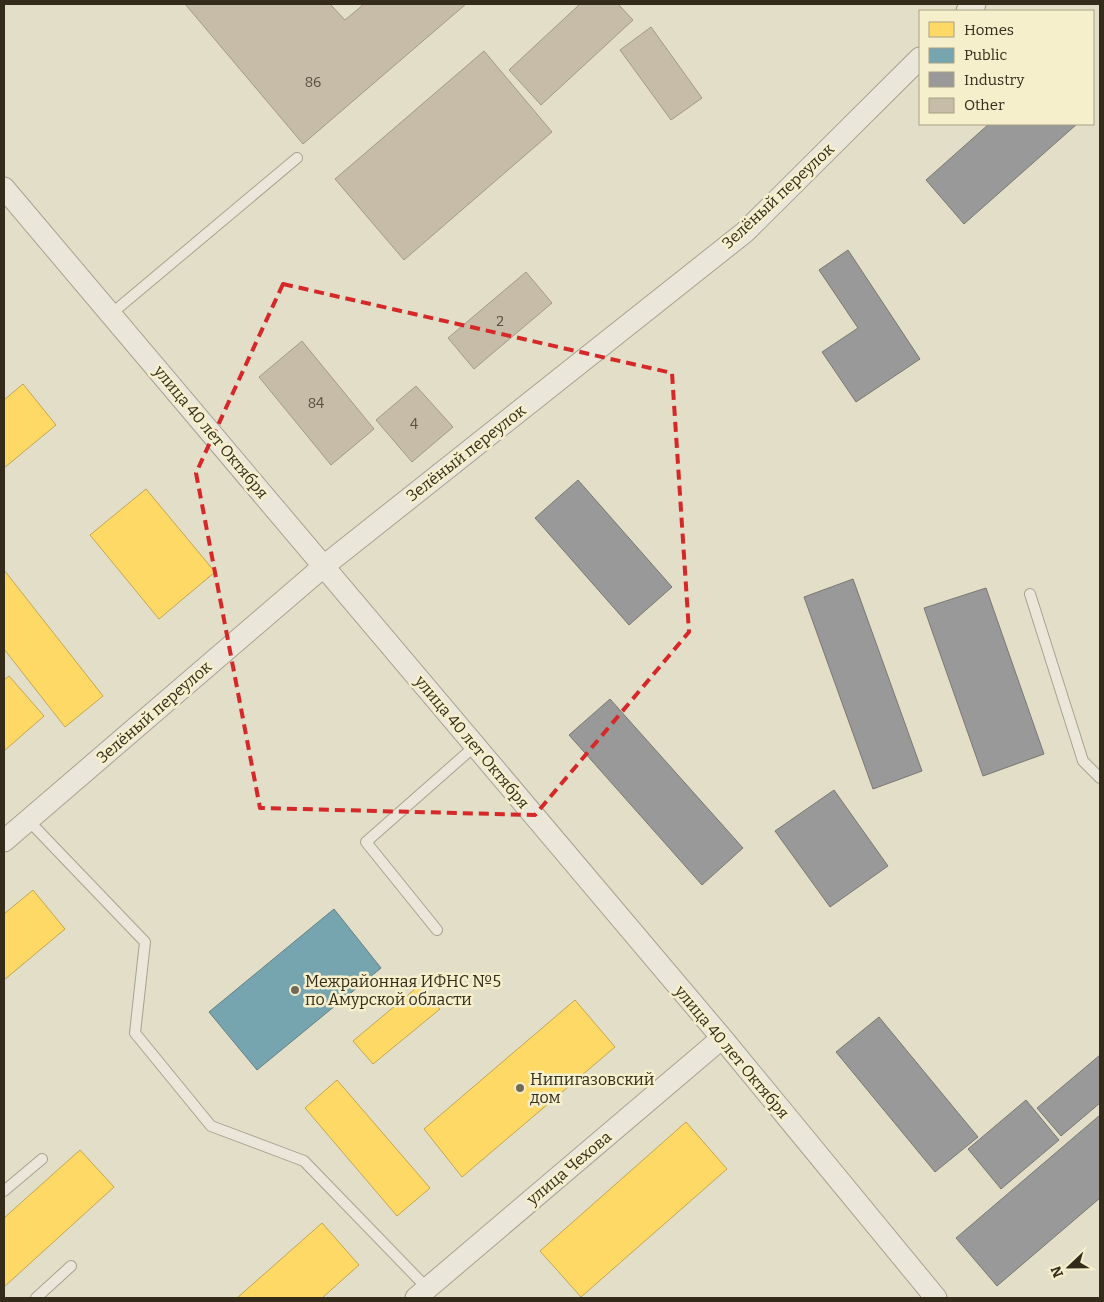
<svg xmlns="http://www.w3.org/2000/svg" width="1104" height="1302" font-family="Bitter,serif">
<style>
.homes{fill:#ffd966;stroke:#c2a550}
.public{fill:#76a5af;stroke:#628083}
.industry{fill:#999;stroke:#7b7873}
.building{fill:#c6bca8;stroke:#a29987}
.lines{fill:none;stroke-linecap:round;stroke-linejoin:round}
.service-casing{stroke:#a7a291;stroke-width:12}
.minor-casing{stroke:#a7a291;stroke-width:23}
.service{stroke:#eae7da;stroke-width:10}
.minor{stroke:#eae7da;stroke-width:21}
.marked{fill:none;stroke:#d62828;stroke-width:4;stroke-dasharray:10 6;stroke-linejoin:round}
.poi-dot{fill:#716a57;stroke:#f5efcc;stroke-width:2}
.labels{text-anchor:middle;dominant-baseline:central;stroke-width:5;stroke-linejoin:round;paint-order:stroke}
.number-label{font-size:14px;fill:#584f3e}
.street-label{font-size:16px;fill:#342b1b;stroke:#f5efcc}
.poi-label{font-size:16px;fill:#342b1b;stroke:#f5efcc;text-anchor:start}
</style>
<rect width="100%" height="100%" fill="#e2dec7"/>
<!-- homes -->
<path class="homes" d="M23 384 56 425 4 468V400Z
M146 489 215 572 159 619 90 535Z
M4 570 103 696 65 727 4 649Z
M9 676 44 716 4 751V680Z
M33 890 65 929 4 980V914Z
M420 985 440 1009 373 1064 353 1041Z
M575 1000 615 1047 462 1177 424 1129Z
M337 1080 430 1188 397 1216 305 1108Z
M686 1122 727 1169 581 1297 540 1251Z
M80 1150 114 1187 4 1287V1218Z
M322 1223 359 1265 322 1298H237Z"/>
<!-- public -->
<path class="public" d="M334 909 381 968 257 1070 209 1012Z"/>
<!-- industry -->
<path class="industry" d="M989 124H1077L964 224 926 180Z
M848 250 920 359 856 402 822 352 858 328 819 270Z
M578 480 672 587 629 625 535 518Z
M853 579 922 771 873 789 804 597Z
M986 588 1044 754 983 776 924 608Z
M610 699 743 848 702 885 569 735Z
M834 790 888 866 830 907 775 831Z
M879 1017 978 1137 935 1172 836 1052Z
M1100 1055V1103L1061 1136 1037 1108Z
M1026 1100 1059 1140 1001 1189 968 1149Z
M1100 1115V1198L997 1286 956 1238Z"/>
<!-- building -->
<path class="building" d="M185 4H330L345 20 364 4H466L303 144Z
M580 4H618L633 20 541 105 509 70Z
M651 27 702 98 671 120 620 50Z
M484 51 552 132 404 260 335 179Z
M526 272 552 303 474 369 448 338Z
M302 341 374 429 331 465 259 377Z
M416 386 453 427 412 462 376 420Z"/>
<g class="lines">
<defs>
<path id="service" d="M111 314 297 158
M1030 594 1083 761 1100 778
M28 820 145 942 135 1033 211 1126 304 1161 428 1289
M437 930 366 842 475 746
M4 1191 42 1159
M36 1298 71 1266"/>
<path id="minor" d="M967 11 975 4
M4 188 722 1038 936 1298
M4 841 324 566 745 232 920 58
M416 1298 722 1038"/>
</defs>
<!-- service casing -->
<use href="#service" class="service-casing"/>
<!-- minor casing -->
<use href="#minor" class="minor-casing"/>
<!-- service -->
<use href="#service" class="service"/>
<!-- minor -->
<use href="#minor" class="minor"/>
</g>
<!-- marked area -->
<path class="marked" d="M283 284 672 373 689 632 535 815 260 808 196 473Z"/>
<!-- markers -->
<g class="poi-dot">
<circle cx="295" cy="990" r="5"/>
<circle cx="520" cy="1088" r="5"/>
</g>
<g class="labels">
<!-- number labels -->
<g class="number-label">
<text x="313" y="82">86</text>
<text x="500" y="321">2</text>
<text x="316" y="403">84</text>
<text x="414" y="424">4</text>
</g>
<!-- street labels -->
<g class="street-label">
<text transform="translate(778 196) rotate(-43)">Зелёный переулок</text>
<text transform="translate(211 432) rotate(50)">улица 40 лет Октября</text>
<text transform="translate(466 453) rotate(-38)">Зелёный переулок</text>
<text transform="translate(154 712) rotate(-41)">Зелёный переулок</text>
<text transform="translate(472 742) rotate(50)">улица 40 лет Октября</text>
<text transform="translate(732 1052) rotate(50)">улица 40 лет Октября</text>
<text transform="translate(569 1168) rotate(-40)">улица Чехова</text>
</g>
<!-- poi labels -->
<g class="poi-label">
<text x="305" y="981">Межрайонная ИФНС №5<tspan x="305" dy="18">по Амурской области</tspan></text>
<text x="530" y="1079">Нипигазовский<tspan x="530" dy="18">дом</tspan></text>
</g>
</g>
<!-- border -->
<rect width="1104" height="1302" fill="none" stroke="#342b1b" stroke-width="10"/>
<!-- legend -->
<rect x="919" y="10" width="175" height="115" fill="#f5efcc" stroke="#a8a185"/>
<rect x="929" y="22" width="25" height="15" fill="#ffd966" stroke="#a8a185"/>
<text x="964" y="35" font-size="15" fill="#342b1b">Homes</text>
<rect x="929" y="48" width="25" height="15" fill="#76a5af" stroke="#a8a185"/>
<text x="964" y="60" font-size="15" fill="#342b1b">Public</text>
<rect x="929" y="72" width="25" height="15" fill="#999999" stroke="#a8a185"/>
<text x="964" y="85" font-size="15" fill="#342b1b">Industry</text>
<rect x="929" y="98" width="25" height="15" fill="#c6bca8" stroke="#a8a185"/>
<text x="964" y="110" font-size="15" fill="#342b1b">Other</text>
<!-- north arrow -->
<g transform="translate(1069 1267) rotate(248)" stroke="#f5efcc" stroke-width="4" paint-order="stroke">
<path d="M0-4L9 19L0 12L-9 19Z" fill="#342b1b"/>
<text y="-8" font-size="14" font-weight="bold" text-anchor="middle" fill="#342b1b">N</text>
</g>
</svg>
